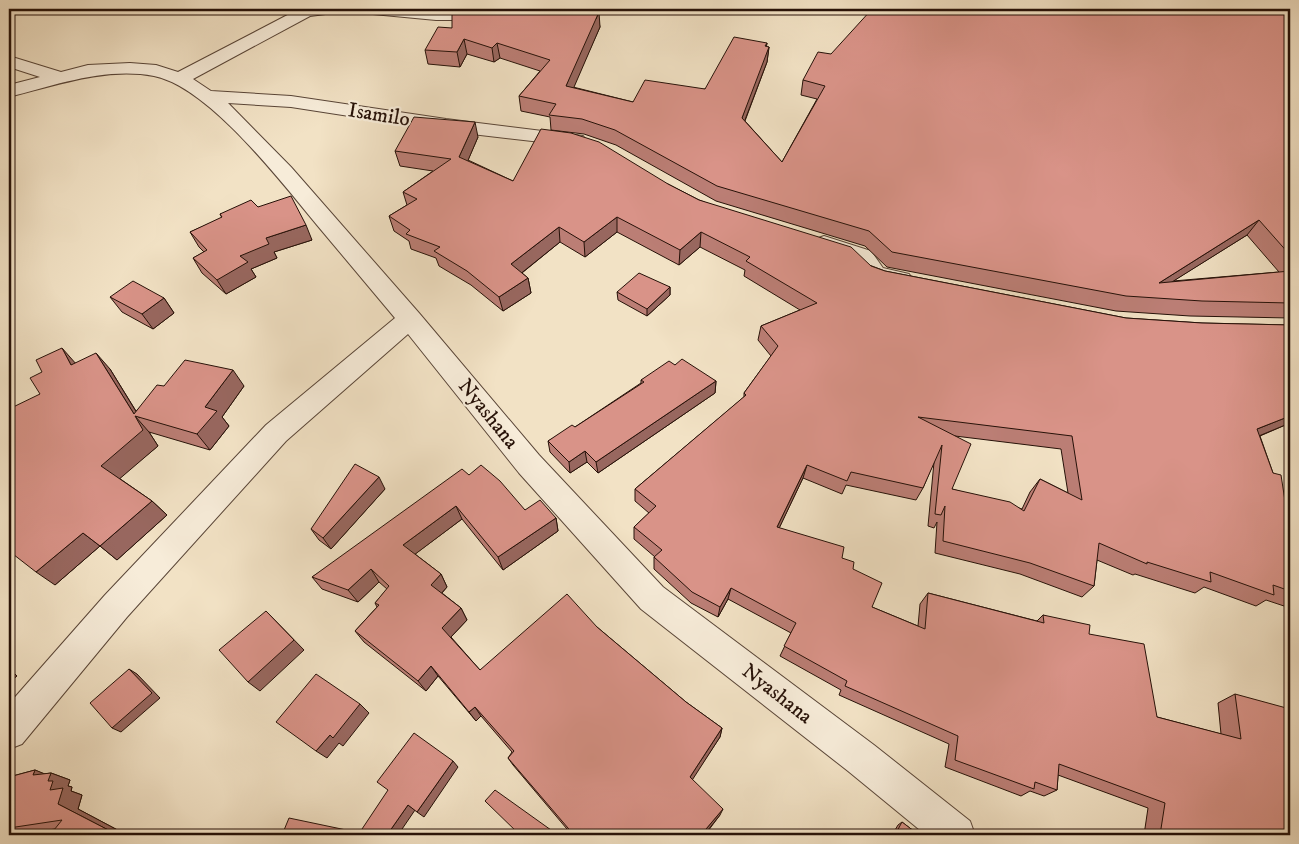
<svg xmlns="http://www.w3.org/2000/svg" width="1299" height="844" font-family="'IM FELL DW Pica',serif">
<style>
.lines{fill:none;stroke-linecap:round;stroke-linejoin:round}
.minor-casing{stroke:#594537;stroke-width:2}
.minor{fill:#f7ecd9;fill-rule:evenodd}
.wall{fill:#bb7e75;stroke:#261108;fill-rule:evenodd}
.shaded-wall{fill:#98675f;stroke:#261108}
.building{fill:#d99388;stroke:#261108;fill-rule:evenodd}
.labels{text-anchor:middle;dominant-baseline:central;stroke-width:4.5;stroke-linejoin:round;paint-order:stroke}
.street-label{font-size:21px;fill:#261108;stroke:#f7ecd9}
</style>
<rect width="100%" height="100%" fill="#f2e2c5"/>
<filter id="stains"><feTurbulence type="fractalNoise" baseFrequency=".004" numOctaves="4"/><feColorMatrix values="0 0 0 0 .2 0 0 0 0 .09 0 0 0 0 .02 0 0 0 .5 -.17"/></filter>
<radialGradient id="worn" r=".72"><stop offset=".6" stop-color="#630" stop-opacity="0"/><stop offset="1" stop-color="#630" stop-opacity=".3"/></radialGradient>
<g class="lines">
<defs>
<path id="minor" d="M299 9H335L333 13 310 16 193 79 211 91 291 96 446 119 583 136 586 140 583 144 576 146 446 131 291 107 228 103 291 167 419 313 539 455 663 587 874 745 970 821 975 835H926L848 771 641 609 519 473 408 334 286 441 127 617 22 744 9 749V704L105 595 266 425 395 318C369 287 343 256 317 225 281 182 209 87 154 76 105 67 56 85 9 97V85L40 77 9 67V56L61 72 88 65 130 63 156 65 178 72Z
M365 9 491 10 497 11 499 15 497 19 491 20H436L373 14 367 13Z
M824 236 871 251 883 268 909 274 913 280 909 286 901 288 867 280 855 263 816 249 813 244 816 239Z"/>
</defs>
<!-- minor casing -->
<use href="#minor" class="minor-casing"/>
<!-- minor -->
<use href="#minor" class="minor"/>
</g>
<!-- wall -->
<path class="wall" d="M1290 9V320V318L1190 316 1116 311 887 267 865 246 716 201 616 145 584 134 551 130 550 117 521 111 519 96 540 71 500 58 494 62 467 54 460 67 428 64 425 50 452 28 597 11 600 27 573 87 633 102 705 89 767 43 766 47H769L767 62 745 121 782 162 817 99 801 95 803 80 831 54ZM1247 235 1279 272 1173 281Z
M478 137 468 160 513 181 668 184 699 200 885 271 1126 318 1202 323 1290 325V423L1260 436 1273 473 1285 501 1290 510V608L1266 600 1256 606 1204 587 1195 593 1135 574 1133 575 1097 560 1094 586 1082 597 1020 574 935 553 937 522 934 528 928 526 934 462 923 488 916 500 846 485 842 494 803 478 779 528 842 558 853 569 872 607 918 626 920 604 928 593 1037 621 1043 615 1089 634 1157 717 1221 734 1218 703 1235 694 1290 835H1144L1148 808 1058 775 1057 790 1044 796 1030 791 1021 796 945 767 949 744 839 695 841 690 780 656 791 633 728 599 718 617 691 603 654 569V557H655L634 539V527L649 513 635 501V489L744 397V393L771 356 758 340 761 326 800 310 744 276 745 270 700 247 679 265 617 232 585 257 560 242 522 273 528 278 531 293 503 311 471 285 439 266 436 258 411 249 409 241 394 231 389 216 407 205 403 192 433 171 400 166 395 151ZM955 436 1061 449 1068 493 1040 479 1030 492 1022 509 952 489Z
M258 207 312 240 274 252 277 258 251 269 256 277 226 294 202 273 193 258 204 252 199 247 190 232 222 218 220 214Z
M670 287V295L647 316 618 300 617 292Z
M110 297 164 298 174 313 153 329 122 312Z
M75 363 110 369 136 411 164 386H244L222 417 229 426 210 450 149 432 158 446 119 478 152 501 167 515 117 560 100 546 55 585 40 394Z
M675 365 716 381 715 393 598 473 587 462 570 473 550 452 548 441 575 427 641 383V380Z
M469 475 525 510 556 518 558 531 503 570 462 519 415 554 441 574 447 587 442 593 461 608 467 620 451 637 480 670 597 627 686 702 722 728 720 737 692 779 720 815 708 831 713 835H572L513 765 508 758 512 752 481 716 476 721 438 676 426 691 364 642 355 631 377 607 375 603 387 589 379 582 358 602 322 589 312 577Z
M385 489 331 549 319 540 311 529Z
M35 770 44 774 51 773 70 780 68 786 72 787 71 791 82 795 78 809 127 835H50L55 829 14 835H9V777Z
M902 822 919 835H892L898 825Z"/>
<!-- shaded-wall -->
<path class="shaded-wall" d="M9 9H24L9 17Z
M595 9H597L596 19 599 12 600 27 568 101 566 86Z
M464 39 467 54 460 67 457 52Z
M497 43 500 58 494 62 492 48Z
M767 43 765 56 769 47 767 62 740 133 742 118 765 46Z
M475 122 478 137 463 172 459 157Z
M617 217V232L585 257 584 242Z
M1259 220 1247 235 1148 297 1159 283Z
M306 225 312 240 274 252 277 258 251 269 256 277 226 294 217 280 240 256 266 238Z
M559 227 560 242 514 279 511 264Z
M701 232 700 247 679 265 680 250Z
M528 278 531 293 503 311 499 297Z
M670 287V295L647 316V309Z
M164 298 174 313 153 329 142 314Z
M62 348 77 365H71Z
M96 353 110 369 140 418 134 414Z
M233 370 244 386 222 417 229 426 210 450 197 434 205 407Z
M716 381 715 393 598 473 596 462Z
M135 416 149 432 158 446 117 481 101 466Z
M1290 416V423L1242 443 1257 429Z
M585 451 587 462 570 473 569 462Z
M807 465 803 478 774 539 777 527Z
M379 477 385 489 331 549 323 538Z
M152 501 167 515 117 560 100 546Z
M456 506 462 519 410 558 403 545Z
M556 518 558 531 503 570 498 557Z
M83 533 100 546 55 585 36 572Z
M371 569 379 582 358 602 348 590Z
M441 574 447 587 438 597 431 585Z
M731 588 728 599 718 617 720 607Z
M461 608 467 620 449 639 442 628Z
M266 611 304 650 260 691 248 682Z
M431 666 438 676 426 691 418 681Z
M9 668 17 676 9 683Z
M129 669 137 674 160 698 121 732 112 728Z
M360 704 369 713 343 746 339 743 327 758 316 751 330 735Z
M475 707 481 716 476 721 469 712Z
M722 728 720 737 689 785 690 777Z
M453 761 458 767 424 817 417 812Z
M35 770 50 776 51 773 70 780 68 786 72 787 71 791 82 795 78 809 127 835H118L58 804 50 790 33 775Z
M408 805 415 810 398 835H387Z
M723 809 720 815 704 835 706 829Z
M351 831 360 835H350Z"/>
<!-- building -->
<path class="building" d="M478 9H595V10L599 12 566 86 633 102 645 80 705 89 734 37 767 43 765 46 769 47 742 118 782 162 825 86 803 80 818 52 831 54 872 9H1121V10V9H1290V255L1259 220 1159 283 1290 271V303L1202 301 1126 296 892 252 869 231 717 186 615 130 582 119 549 115 556 104 519 96 550 60 497 43 492 48 464 39 457 52 425 50 438 27 452 28V10Z
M414 117 475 122 459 157 513 181 541 129 571 133 599 142 668 184 699 200 851 247 871 266 885 271 1126 318 1202 323 1290 325V416L1257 429 1273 473 1281 475 1285 501 1289 502 1290 510V591L1273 585 1274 595 1210 572 1211 582 1147 562V564L1099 543 1094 586 1030 563 943 541 945 506 941 515 935 514 942 445 923 488 851 472 847 481 807 465 777 527 844 547 842 558 854 562 853 569 882 583 872 607 925 629 928 593 1044 623 1043 615 1090 625 1089 634 1144 644 1157 717 1241 739 1235 694 1290 709V835H1160L1165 803 1059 764 1057 790 1035 782 1034 789 955 760 958 736 845 686 847 681 784 646 796 623 731 588 720 607 692 592 654 557 662 550 634 527 656 506 635 489 746 395 744 393 778 346 761 326 817 303 746 261 750 257 701 232 680 250 617 217 584 242 559 227 511 264 528 278 499 297 467 271 434 251 440 247 406 234 410 230 389 216 417 199 403 192 451 159 395 151ZM918 417 1072 436 1082 500 1040 479 1024 511 1010 502 952 489 971 444Z
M291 196 306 225 266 238 269 244 240 256 248 262 217 280 193 258 207 250 190 232 222 217 220 214 251 200 258 207Z
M639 273 670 287 647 309 617 292Z
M133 281 164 298 142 314 110 297Z
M62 348 71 365 96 353 134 414 157 385 164 386 185 360 233 370 205 407 217 411 197 434 135 416 143 430 101 466 152 501 100 546 83 533 36 572 9 551V409L40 394 30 378 42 372 36 360Z
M682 359 716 381 596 462 585 451 569 462 548 441 572 425 575 427 644 382 641 380 669 361 675 365Z
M355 464 379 477 323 538 311 529Z
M481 465 500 481 525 510 540 500 556 518 498 557 456 506 403 545 441 574 431 585 461 608 442 628 480 670 567 594 597 627 686 702 722 728 690 777 723 809 706 829 713 835H574L508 758 514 751 475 707 469 712 431 666 418 681 355 631 379 605 375 603 389 586 371 569 348 590 312 577 462 469 469 475Z
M266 611 294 640 248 682 219 650Z
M129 669 152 693 112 728 90 703Z
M316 674 360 704 333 738 330 735 316 751 276 722Z
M414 733 453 761 417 812 408 805 387 835H358L388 790 377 782Z
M35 770 33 775 51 773 48 781H53L50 790 63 788 58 804 118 835H50L62 820 9 828V777Z
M495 790 558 835H520L485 801Z
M289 818 351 831 350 835H282Z
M902 822 919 835H895Z
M272 833 281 835H271Z"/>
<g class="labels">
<!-- street labels -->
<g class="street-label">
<text transform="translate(379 115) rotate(9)">Isamilo</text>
<text transform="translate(488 414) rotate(51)">Nyashana</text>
<text transform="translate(777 694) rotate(38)">Nyashana</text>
</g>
</g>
<!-- margin -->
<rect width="1299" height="844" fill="none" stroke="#f2e2c5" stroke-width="30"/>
<rect x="10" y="10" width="1279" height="824" fill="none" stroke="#261108" stroke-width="2.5"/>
<rect x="15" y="15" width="1269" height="814" fill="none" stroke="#261108"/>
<rect width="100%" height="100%" filter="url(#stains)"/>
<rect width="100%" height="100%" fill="url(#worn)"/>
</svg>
